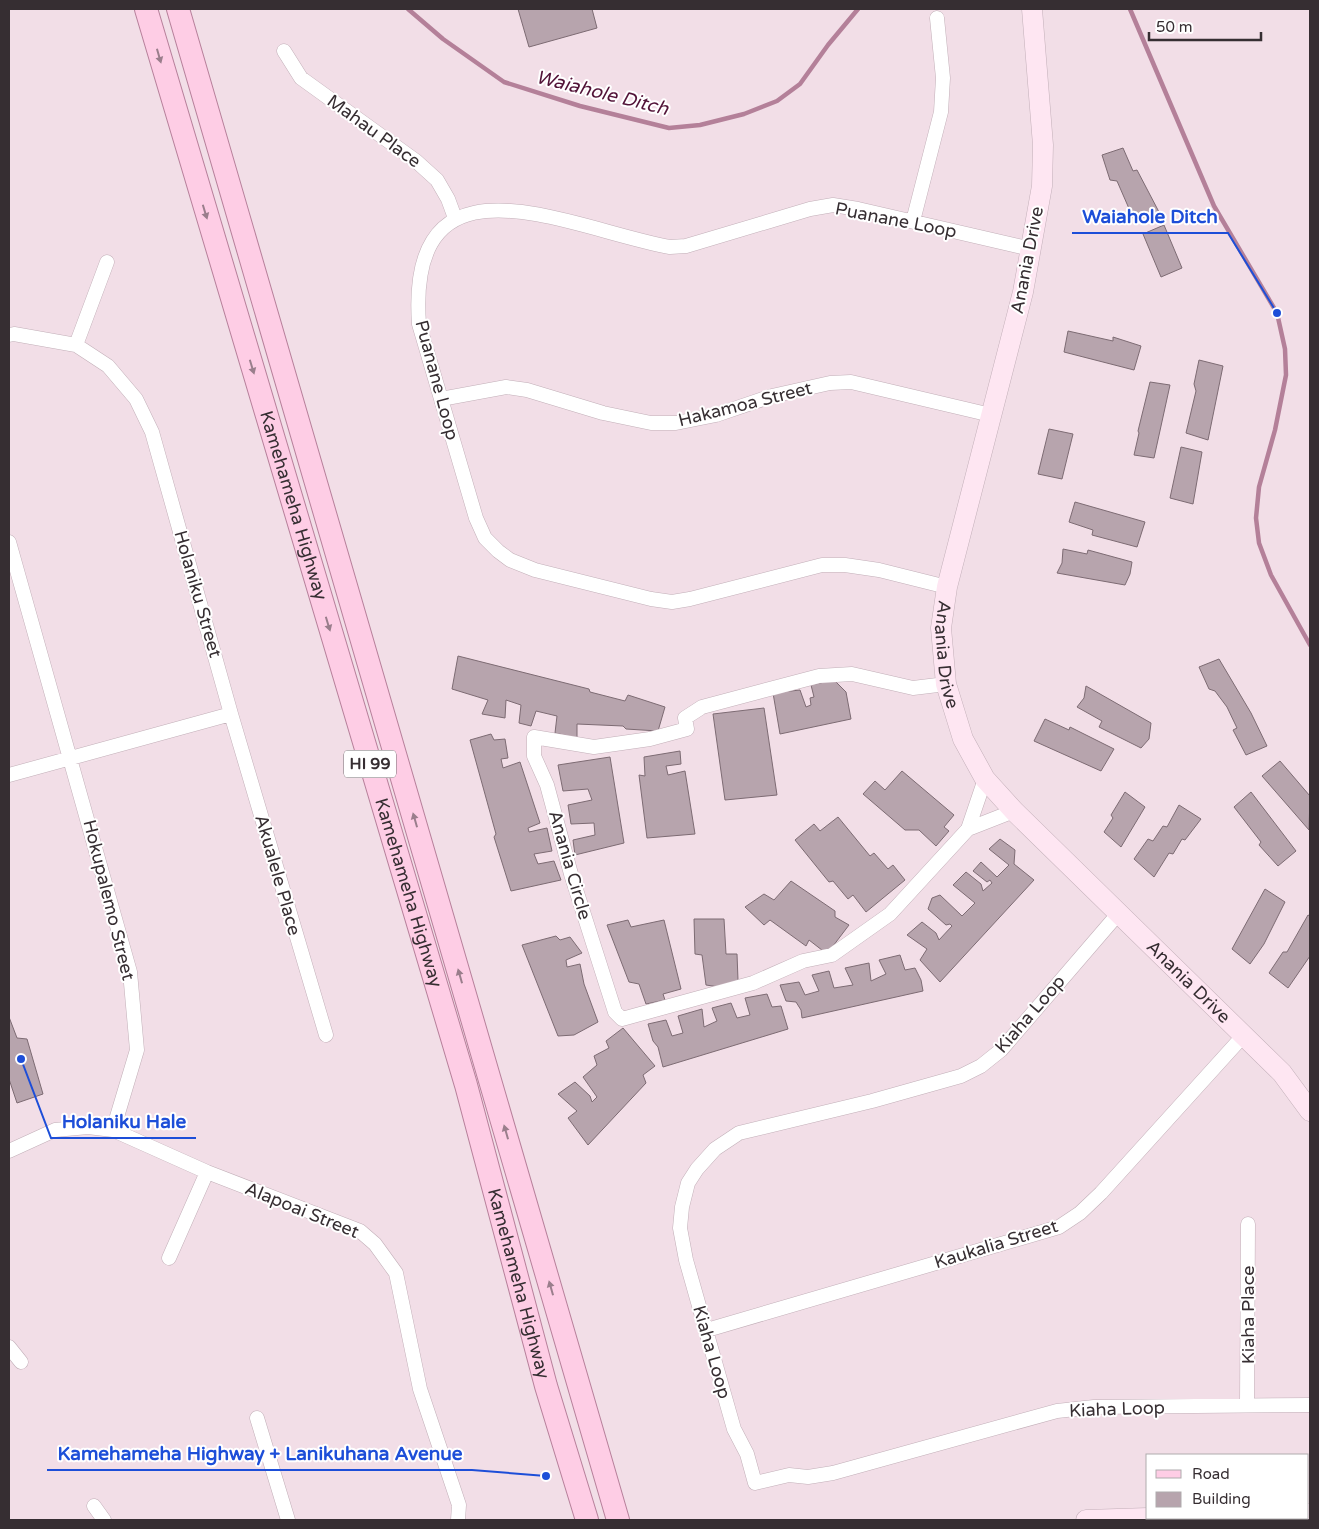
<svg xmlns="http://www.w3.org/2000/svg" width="1319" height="1529" font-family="'Varela Round',sans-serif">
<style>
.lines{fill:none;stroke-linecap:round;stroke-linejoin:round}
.stream{stroke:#b48099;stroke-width:4.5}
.building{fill:#b7a4ad;stroke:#7d6b73}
.street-casing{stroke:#c2afb8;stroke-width:15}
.secondary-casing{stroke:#c2afb8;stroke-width:21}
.primary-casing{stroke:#b7809b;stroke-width:24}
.street{stroke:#fff;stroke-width:14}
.secondary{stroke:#fee6f2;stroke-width:20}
.primary{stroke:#fecde5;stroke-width:22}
.oneway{fill:#9a7e8c}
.labels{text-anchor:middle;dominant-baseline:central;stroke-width:4;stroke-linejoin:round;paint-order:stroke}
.shield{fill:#fff;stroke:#726d70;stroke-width:1}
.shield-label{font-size:16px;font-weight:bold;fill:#362e32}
.street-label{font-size:18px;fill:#362e32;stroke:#fff}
.water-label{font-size:19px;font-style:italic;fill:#521338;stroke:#fff}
.leader{fill:none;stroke:#1d4ed8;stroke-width:2}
.callout-dot{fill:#1d4ed8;stroke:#fff;stroke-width:2}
.callout-label{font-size:19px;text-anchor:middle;font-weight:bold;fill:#1d4ed8;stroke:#fff;stroke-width:4;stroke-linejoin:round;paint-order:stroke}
</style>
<rect width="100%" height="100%" fill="#f2dee7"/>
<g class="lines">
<!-- stream -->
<path class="stream" d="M408 9 443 39 504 82 580 106 669 128 700 125 744 114 777 101 800 84 828 45 858 9
M1130 9 1214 206 1277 313 1285 349 1286 375 1275 430 1259 487 1256 518 1259 543 1271 575 1310 645"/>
</g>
<!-- building -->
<path class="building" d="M518 9H592L597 28 529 47Z
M1123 148 1133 171 1137 170 1159 212 1134 220 1117 181 1110 180 1102 155Z
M1164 225 1182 268 1161 277 1143 234Z
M1068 331 1113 341V337L1141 346 1134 370 1064 352Z
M1199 360 1223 366 1208 440 1186 433 1196 391 1194 384Z
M1150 382 1170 385 1154 458 1134 455 1139 433 1138 431Z
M1049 429 1073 434 1062 479 1038 474Z
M1181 447 1202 452 1193 504 1170 498Z
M1075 502 1145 522 1137 547 1092 535 1093 530 1069 522Z
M1063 549 1087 554 1088 550 1132 562 1130 574 1125 585 1057 573 1062 563Z
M458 656 589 689 590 692 625 701 628 695 665 707 658 731 626 729 623 726 577 724V738L555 733 557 716 536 711 531 726 519 723 521 705 506 700 505 718 482 714 488 700 452 689Z
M1219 659 1251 713 1267 746 1246 755 1233 730 1237 728 1227 707 1215 691 1209 689 1199 667Z
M834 680 846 692 851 719 780 734 773 693 800 690 806 707 811 705 810 698 814 697 811 685Z
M1086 686 1151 723 1149 739 1141 748 1099 727 1102 721 1077 707 1084 698Z
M764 708 777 795 725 800 713 714Z
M1045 719 1069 730 1070 727 1114 749 1101 771 1034 741Z
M491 734 494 740 505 739 508 758 501 759 503 768 520 762 540 823 528 828 529 832 547 828 552 851 534 854 538 864 554 861 561 880 511 891 494 837 496 834 470 740Z
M680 751 681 764 666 766 668 775 685 771 695 834 647 838 639 775 645 776 644 757Z
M610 757 624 843 575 855 573 840 595 835 594 823 571 824 568 805 592 800 588 789 563 791 558 765Z
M1280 761 1310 796 1309 830 1262 776Z
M902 771 954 815 944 827 949 831 936 846 919 830H905L863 794 875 781 885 790Z
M1125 792 1145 807 1121 847 1104 832 1113 818 1111 815Z
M1251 792 1296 851 1278 866 1259 845 1261 842 1234 807Z
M1179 805 1201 819 1185 840 1182 839 1173 854 1169 853 1154 877 1134 859 1148 839 1153 841 1163 826 1167 827Z
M838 817 870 856 874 853 888 869 893 865 905 880 866 912 853 895 848 899 833 881 829 882 795 840 814 824 820 831Z
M1000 839 1015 850 1014 864 1034 880 940 982 920 960 927 949 907 935 922 922 936 933 939 940 952 926 950 924 946 925 928 909 932 898 940 895 962 916 975 903 953 885 966 872 981 884 983 891 992 883 990 880 987 882 973 871 981 862 997 877 1009 865 989 849Z
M791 881 835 911V917L849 925 827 954 809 940 806 946 770 920 764 925 745 907 764 894 774 900Z
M1265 889 1285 902 1264 944 1250 964 1232 949Z
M1308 915 1310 916V956L1288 988 1269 973 1283 952H1287Z
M694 919H724L726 954H737L738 980 719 987 706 985 702 955 695 954Z
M628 920 631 927 664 920 681 989 663 994 665 1000 646 1004 639 984 629 982 607 925Z
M556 936 560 940 570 937 582 953 566 960 567 967 580 964 584 984 598 1022 574 1035 558 1036 522 945Z
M900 955 905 970 915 968 921 980 923 991 802 1018 801 1010 796 1002 786 1001 780 985 799 982 805 995 819 991 812 975 829 971 834 988 853 985 845 968 869 963 871 981 886 974 879 960Z
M767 994 772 1007 781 1006 788 1029 663 1067 658 1047 653 1041 648 1024 666 1020 672 1036 683 1033 678 1016 702 1009 704 1027 717 1021 712 1008 731 1003 737 1018 750 1015 745 998Z
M9 1017 17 1038 27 1039 43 1094 17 1103 9 1079Z
M623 1028 655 1066 643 1075 646 1083 588 1145 568 1118 577 1111 558 1094 575 1082 590 1096 592 1102 597 1097 583 1077 597 1065 594 1056 609 1048 606 1041Z"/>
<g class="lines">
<defs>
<path id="street" d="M284 51 301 78 416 161 437 180 448 199 455 218
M913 221 941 112 943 78 937 18
M9 335 14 334 76 345 108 366 136 399 152 432 231 714 326 1035
M76 345 107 262
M441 399 506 387 527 390 603 413 651 423H676L716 415 772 396 830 383 851 382 991 415
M9 542 130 972 137 1050 113 1130
M947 587 879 570 845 565H822L690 599 672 602 651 599 535 570 510 560 498 551 485 538 476 518 419 324C406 142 570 229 670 247L686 246 810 209 833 205 858 209 1031 249
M946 684 913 688 852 674 819 676 702 707 685 718 687 729 650 739 594 747 534 737V756L547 785 571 874 615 1012 622 1019 753 983 803 961 832 955 890 914 968 829 1014 811
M9 775 231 714
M968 829 985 779
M1118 914 1001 1050 981 1066 961 1076 872 1101 739 1133 715 1149 697 1169 688 1183 682 1207 680 1228 686 1260 734 1429 747 1454 755 1483 789 1475 808 1477 833 1473 1057 1411 1094 1407 1310 1405
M9 1151 55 1130 88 1127 113 1130 207 1172 360 1231 375 1244 396 1273 420 1389 459 1505 458 1520
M169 1258 207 1172
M707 1330 1059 1227 1080 1213 1101 1193 1244 1035
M9 1347 21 1362
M1247 1405 1248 1224
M257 1418 288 1520
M94 1506 104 1520"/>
<g id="secondary">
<path id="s1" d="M1032 9 1043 145 1042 186 1023 292 947 587 941 628 946 684 963 739 985 779 1014 811 1282 1073 1310 1111"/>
<path d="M1308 1514H1310"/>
<path d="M1086 1520 1148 1518"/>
</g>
<g id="primary">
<path id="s2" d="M146 9 466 1085 546 1386 587 1520"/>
<path d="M178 9 618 1520"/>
</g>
</defs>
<!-- street casing -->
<use href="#street" class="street-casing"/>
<!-- secondary casing -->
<use href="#secondary" class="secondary-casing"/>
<!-- primary casing -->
<use href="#primary" class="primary-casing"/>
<!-- street -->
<use href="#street" class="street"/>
<!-- secondary -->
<use href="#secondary" class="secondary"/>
<!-- primary -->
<use href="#primary" class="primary"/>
</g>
<!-- one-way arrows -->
<defs><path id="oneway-solid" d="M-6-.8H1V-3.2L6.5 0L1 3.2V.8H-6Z" transform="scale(1.25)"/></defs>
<g class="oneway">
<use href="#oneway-solid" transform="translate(159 56) rotate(74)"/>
<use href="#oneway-solid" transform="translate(205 212) rotate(73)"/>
<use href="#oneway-solid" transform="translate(252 367) rotate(73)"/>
<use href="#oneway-solid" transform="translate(328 624) rotate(73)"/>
<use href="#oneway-solid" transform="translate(415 820) rotate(-106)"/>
<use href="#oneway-solid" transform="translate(460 976) rotate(-106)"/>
<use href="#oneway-solid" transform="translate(506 1132) rotate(-106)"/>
<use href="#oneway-solid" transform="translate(551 1288) rotate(-106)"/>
</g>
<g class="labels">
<!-- shield labels -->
<rect class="shield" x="344" y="750.5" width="52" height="27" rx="4"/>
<g class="shield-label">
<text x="370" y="764">HI 99</text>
</g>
<!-- street labels -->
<g class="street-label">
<text transform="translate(374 131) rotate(36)">Mahau Place</text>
<text transform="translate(896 220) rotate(11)">Puanane Loop</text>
<text transform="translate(1027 260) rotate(-79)">Anania Drive</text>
<text transform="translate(437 380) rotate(75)">Puanane Loop</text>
<text transform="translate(745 404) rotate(-14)">Hakamoa Street</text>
<text stroke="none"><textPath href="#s2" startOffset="518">Kamehameha Highway</textPath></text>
<text transform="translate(198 594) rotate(74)">Holaniku Street</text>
<text stroke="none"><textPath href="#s1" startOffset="658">Anania Drive</textPath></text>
<text transform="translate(570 865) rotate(74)">Anania Circle</text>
<text transform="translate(278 875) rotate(74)">Akualele Place</text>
<text stroke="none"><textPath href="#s2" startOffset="922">Kamehameha Highway</textPath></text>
<text transform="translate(109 900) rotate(76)">Hokupalemo Street</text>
<text stroke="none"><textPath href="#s1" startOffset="1078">Anania Drive</textPath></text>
<text transform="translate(1030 1014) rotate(-49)">Kiaha Loop</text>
<text transform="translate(302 1210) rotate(22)">Alapoai Street</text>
<text transform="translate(996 1244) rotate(-17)">Kaukalia Street</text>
<text stroke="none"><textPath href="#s2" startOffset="1328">Kamehameha Highway</textPath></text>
<text transform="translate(1248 1315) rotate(-90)">Kiaha Place</text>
<text transform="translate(712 1352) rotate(74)">Kiaha Loop</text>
<text transform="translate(1117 1409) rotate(-2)">Kiaha Loop</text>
</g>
<!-- water labels -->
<g class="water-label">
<text transform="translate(602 93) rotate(14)">Waiahole Ditch</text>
</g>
</g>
<!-- callouts -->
<path class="leader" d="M1277 313L1228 233H1072M21 1059L51 1138H196M546 1476L472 1470H47"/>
<g class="callout-dot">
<circle cx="1277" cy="313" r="5"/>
<circle cx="21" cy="1059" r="5"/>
<circle cx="546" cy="1476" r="5"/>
</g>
<g class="callout-label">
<text x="1150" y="223">Waiahole Ditch</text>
<text x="124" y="1128">Holaniku Hale</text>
<text x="260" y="1460">Kamehameha Highway + Lanikuhana Avenue</text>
</g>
<!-- border -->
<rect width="1319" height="1529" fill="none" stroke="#362e32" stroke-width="20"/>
<!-- legend -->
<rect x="1146" y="1454" width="162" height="65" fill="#ffffff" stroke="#afabad"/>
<rect x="1156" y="1470" width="25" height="8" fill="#fecde5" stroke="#afabad"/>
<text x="1192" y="1479" font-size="15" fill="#362e32">Road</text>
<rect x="1156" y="1492" width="25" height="15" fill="#b7a4ad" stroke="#afabad"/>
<text x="1192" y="1504" font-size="15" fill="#362e32">Building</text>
<!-- scale -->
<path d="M1149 32v8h112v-8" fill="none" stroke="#362e32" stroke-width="2.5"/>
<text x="1156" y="32" font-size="15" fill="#362e32" stroke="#ffffff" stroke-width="4" paint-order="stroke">50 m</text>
</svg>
